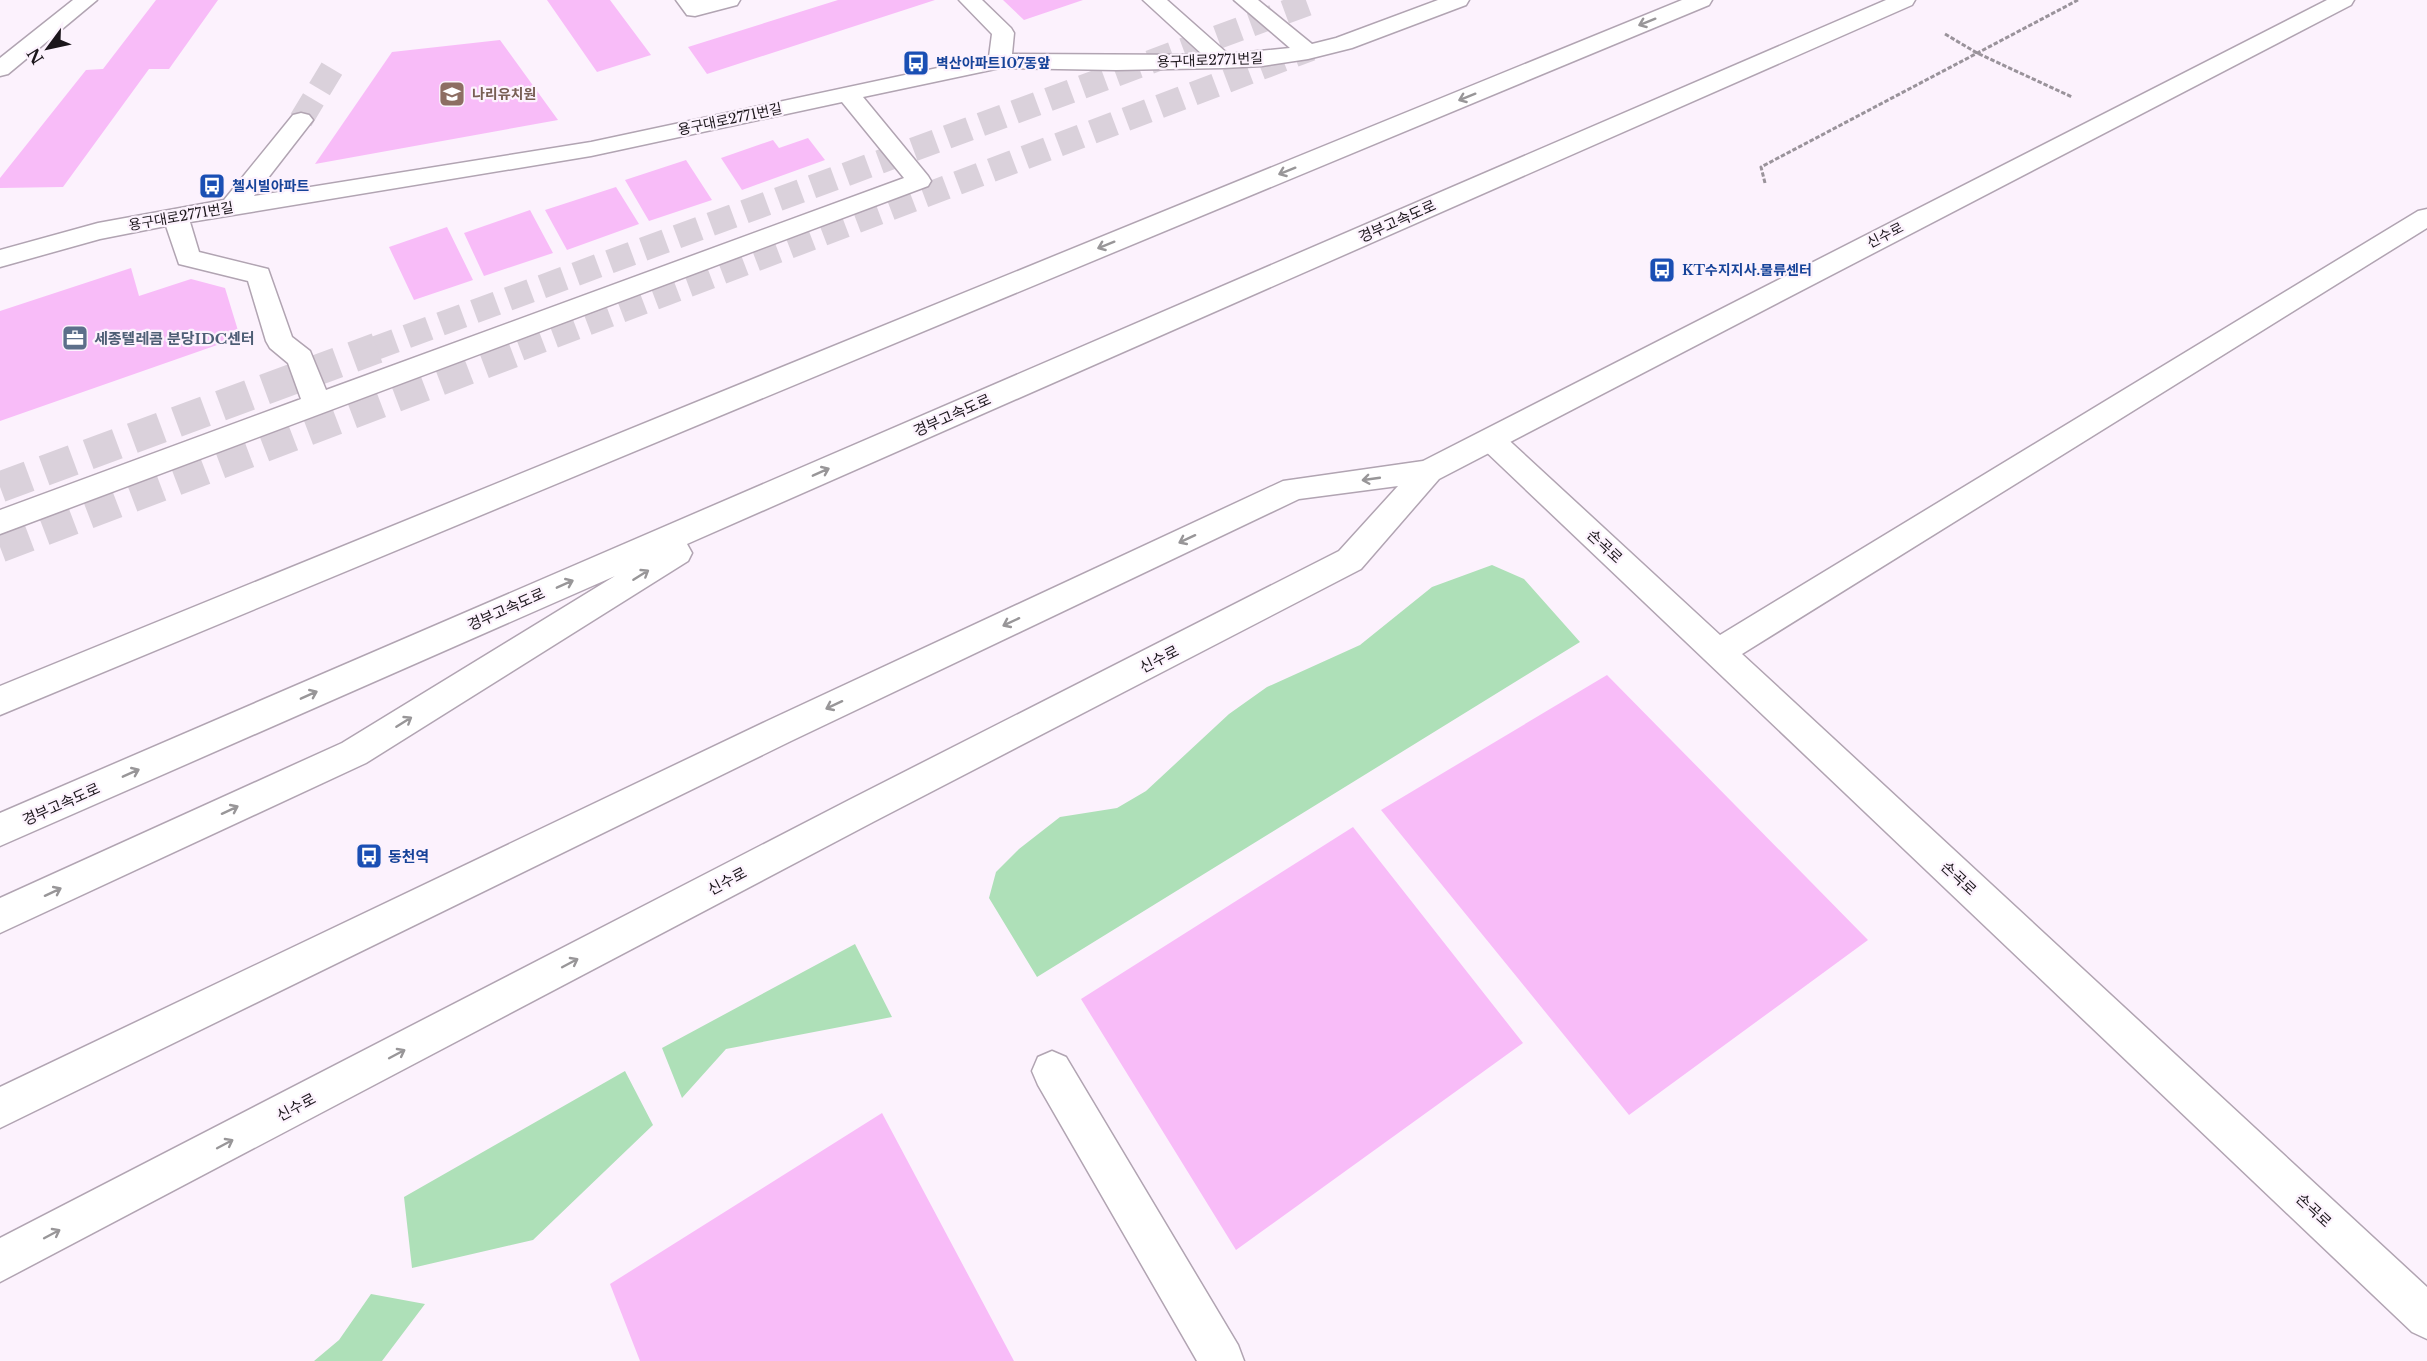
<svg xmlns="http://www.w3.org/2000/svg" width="2427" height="1361" font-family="'Libre Baskerville','Noto Sans KR',serif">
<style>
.green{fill:#aee0b8}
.building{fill:#f8bcf8}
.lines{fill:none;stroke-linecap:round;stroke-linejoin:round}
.minor-tunnel{stroke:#dad1db;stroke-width:24;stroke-dasharray:24 12;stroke-linecap:butt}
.highway-tunnel-far1{stroke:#dad1db;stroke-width:24;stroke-dasharray:24 12;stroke-linecap:butt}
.highway-tunnel{stroke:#dad1db;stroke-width:31;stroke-dasharray:31 16;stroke-linecap:butt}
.minor-casing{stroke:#b1a4b2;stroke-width:3}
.major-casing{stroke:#b1a4b2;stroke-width:3}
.highway-casing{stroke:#b1a4b2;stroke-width:3}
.path{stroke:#9a939b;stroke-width:3;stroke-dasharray:4.5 2;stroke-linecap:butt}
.minor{fill:#fff;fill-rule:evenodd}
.major{fill:#fff;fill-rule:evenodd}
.highway{fill:#fff;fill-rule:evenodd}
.oneway{stroke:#989698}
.labels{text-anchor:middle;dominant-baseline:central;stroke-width:4.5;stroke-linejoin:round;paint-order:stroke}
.far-street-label{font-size:14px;fill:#1b161b;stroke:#fcf2fd}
.far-transit-label{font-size:14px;font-weight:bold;fill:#164399;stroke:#fcf2fd;text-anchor:start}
.far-education-label{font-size:14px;font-weight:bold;fill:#785e54;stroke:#fcf2fd;text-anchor:start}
.street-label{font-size:15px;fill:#1b161b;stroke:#fcf2fd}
.service-label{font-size:15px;font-weight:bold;fill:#4e5e75;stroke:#fcf2fd;text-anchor:start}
.transit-label{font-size:15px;font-weight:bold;fill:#164399;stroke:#fcf2fd;text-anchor:start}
</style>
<rect width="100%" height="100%" fill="#fcf2fd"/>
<!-- green -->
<path class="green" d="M1492 565 1524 579 1580 642 1037 977 989 898 996 872 1019 849 1060 817 1117 808 1146 791 1229 714 1267 687 1360 645 1432 587Z
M855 944 892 1017 726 1049 682 1098 662 1048Z
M625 1071 653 1125 533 1240 412 1268 404 1197Z
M371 1294 425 1304 382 1361H314L339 1340Z"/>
<!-- building -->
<path class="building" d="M156 0H218L169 69H149L63 187 0 188V178L86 70 103 69Z
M547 0H610L651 55 597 72Z
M838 0H935L707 74 688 47Z
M1003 0H1083L1024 20Z
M500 40 558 120 315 164 392 52Z
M808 138 825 160 742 190 721 158 773 140 779 148Z
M686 160 712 200 649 221 625 180Z
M616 187 639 224 567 250 545 210Z
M530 210 553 253 484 276 464 233Z
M447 227 473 280 414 300 389 247Z
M131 268 139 296 191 279 225 288 240 337 0 421V311Z
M1607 675 1868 940 1629 1115 1381 810Z
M1353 827 1523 1043 1236 1250 1081 999Z
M882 1113 1014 1361H640L610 1284Z"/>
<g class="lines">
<!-- minor-tunnel -->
<path class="minor-tunnel" d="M301 120 337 60"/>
<!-- highway-tunnel-far1 -->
<path class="highway-tunnel-far1" d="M373 349 1318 0
M520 349 1311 49"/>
<!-- highway-tunnel -->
<path class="highway-tunnel" d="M0 487 377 348
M0 547 524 348"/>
<defs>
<path id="minor" d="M73 0H97L8 74 0 76V58Z
M676 0H740L737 5 695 16 687 15Z
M959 0H982L1011 28 1014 33 1012 54 1203 55 1143 0H1167L1228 54 1290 48 1234 0H1258L1312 44 1336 38 1438 0H1469L1466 5 1352 48 1308 59 1262 66 1223 68 1116 70 1000 68 863 97 928 176 931 181 928 186 0 534V510L301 399 288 363 270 348 266 341 248 281 179 264 166 226 100 239 0 267V250L98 223 224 200 293 115 301 113 309 115 313 120 254 196 591 142 989 57 992 34ZM842 102 904 178 326 390 310 351 292 337 268 269 199 252 190 222 591 156Z
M2427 209V228L1742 654 2427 1287V1339L2412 1332 1481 447 1477 440 1481 433 1491 429 1501 433 1720 635 2418 211Z
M1052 1051 1066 1057 1238 1345 1244 1361H1197L1038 1085 1032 1071 1038 1057Z"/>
<path id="major" d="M2327 0H2354L2351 5 1439 479 1361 569 873 822 0 1282V1238L849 800 1339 551 1398 486 1299 499 791 741 0 1128V1087L767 721 1283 481 1423 461Z"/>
<path id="highway" d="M1682 0H1712L1709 5 0 715V686Z
M1886 0H1915L1912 5 687 544 692 553 688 561 366 763 0 933V898L342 743 615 576 0 846V813Z"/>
</defs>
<!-- minor casing -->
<use href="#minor" class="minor-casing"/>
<!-- major casing -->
<use href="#major" class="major-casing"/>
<!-- highway casing -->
<use href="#highway" class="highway-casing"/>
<!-- path -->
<path class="path" d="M1945 34 1977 53 2072 97
M1765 183 1761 167 2078 0"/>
<!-- minor -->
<use href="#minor" class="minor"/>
<!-- major -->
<use href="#major" class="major"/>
<!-- highway -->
<use href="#highway" class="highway"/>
</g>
<!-- one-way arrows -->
<defs><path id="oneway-shaft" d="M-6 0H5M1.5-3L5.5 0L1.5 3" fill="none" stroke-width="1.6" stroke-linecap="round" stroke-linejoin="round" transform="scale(1.5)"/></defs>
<g class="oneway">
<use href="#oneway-shaft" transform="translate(1647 22) rotate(158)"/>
<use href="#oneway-shaft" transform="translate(1467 97) rotate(158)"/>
<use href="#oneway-shaft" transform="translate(1287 171) rotate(158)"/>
<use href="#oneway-shaft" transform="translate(1106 245) rotate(158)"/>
<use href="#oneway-shaft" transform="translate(821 472) rotate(-24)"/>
<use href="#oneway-shaft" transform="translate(1371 479) rotate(172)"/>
<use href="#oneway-shaft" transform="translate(1187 539) rotate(155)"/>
<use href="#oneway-shaft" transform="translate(641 575) rotate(-32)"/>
<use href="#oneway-shaft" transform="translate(565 584) rotate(-24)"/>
<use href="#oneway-shaft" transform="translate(1011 622) rotate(155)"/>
<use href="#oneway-shaft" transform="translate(309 695) rotate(-24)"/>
<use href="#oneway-shaft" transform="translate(834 705) rotate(155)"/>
<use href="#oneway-shaft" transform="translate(404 722) rotate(-32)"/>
<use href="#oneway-shaft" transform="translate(131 773) rotate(-24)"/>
<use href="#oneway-shaft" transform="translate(230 810) rotate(-25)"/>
<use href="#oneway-shaft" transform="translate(53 892) rotate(-25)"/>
<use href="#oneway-shaft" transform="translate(570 963) rotate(-28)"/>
<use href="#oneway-shaft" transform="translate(397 1054) rotate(-28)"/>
<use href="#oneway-shaft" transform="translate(225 1144) rotate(-28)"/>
<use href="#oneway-shaft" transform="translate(52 1234) rotate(-28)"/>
</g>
<!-- icons -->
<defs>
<symbol id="bus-square" viewBox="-11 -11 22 22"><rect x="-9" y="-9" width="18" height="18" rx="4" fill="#1a4fb4" stroke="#fcf2fd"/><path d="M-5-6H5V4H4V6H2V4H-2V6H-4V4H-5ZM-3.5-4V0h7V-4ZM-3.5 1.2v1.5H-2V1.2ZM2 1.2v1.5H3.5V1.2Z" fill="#fff"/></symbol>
<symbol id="school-square" viewBox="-11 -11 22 22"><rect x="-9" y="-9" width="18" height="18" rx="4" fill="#8d6e63" stroke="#fcf2fd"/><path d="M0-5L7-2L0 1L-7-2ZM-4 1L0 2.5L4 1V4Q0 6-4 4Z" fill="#fff"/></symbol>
<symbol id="office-square" viewBox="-11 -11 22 22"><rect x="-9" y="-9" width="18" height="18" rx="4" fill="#5c6f8a" stroke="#fcf2fd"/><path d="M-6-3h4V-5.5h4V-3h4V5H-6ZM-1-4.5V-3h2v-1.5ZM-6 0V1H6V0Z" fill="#fff"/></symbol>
</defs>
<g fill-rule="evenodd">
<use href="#bus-square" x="901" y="48" width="30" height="30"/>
<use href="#school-square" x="437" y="79" width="30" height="30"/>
<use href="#bus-square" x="197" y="171" width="30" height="30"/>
<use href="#bus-square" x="1647" y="255" width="30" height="30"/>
<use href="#office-square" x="60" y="323" width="30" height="30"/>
<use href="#bus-square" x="354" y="841" width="30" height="30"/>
</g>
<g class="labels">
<!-- far-street labels -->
<g class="far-street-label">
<text transform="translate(1210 60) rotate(-2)">용구대로2771번길</text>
<text transform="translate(730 119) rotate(-12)">용구대로2771번길</text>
<text transform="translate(181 216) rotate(-10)">용구대로2771번길</text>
<text transform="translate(1885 235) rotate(-27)">신수로</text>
</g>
<!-- far-transit labels -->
<g class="far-transit-label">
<text x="936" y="63">벽산아파트107동앞</text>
<text x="232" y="186">첼시빌아파트</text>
<text x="1682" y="270">KT수지지사.물류센터</text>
</g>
<!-- far-education labels -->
<g class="far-education-label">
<text x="472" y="94">나리유치원</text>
</g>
<!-- street labels -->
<g class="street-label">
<text transform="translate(1397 221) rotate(-24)">경부고속도로</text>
<text transform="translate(952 415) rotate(-24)">경부고속도로</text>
<text transform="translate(1605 546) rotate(43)">손곡로</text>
<text transform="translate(506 609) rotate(-24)">경부고속도로</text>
<text transform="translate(1159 659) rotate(-27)">신수로</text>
<text transform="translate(61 804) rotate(-24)">경부고속도로</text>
<text transform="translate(1959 878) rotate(43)">손곡로</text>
<text transform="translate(727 881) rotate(-28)">신수로</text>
<text transform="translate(296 1107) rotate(-28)">신수로</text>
<text transform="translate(2314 1210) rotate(43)">손곡로</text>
</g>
<!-- service labels -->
<g class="service-label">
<text x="94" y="338">세종텔레콤 분당IDC센터</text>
</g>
<!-- transit labels -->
<g class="transit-label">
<text x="388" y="856">동천역</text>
</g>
</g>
<!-- north arrow -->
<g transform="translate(48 48) rotate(237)" stroke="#fcf2fd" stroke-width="4.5" paint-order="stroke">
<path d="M0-4.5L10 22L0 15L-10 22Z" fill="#1b161b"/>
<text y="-9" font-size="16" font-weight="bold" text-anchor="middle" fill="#1b161b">N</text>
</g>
</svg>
